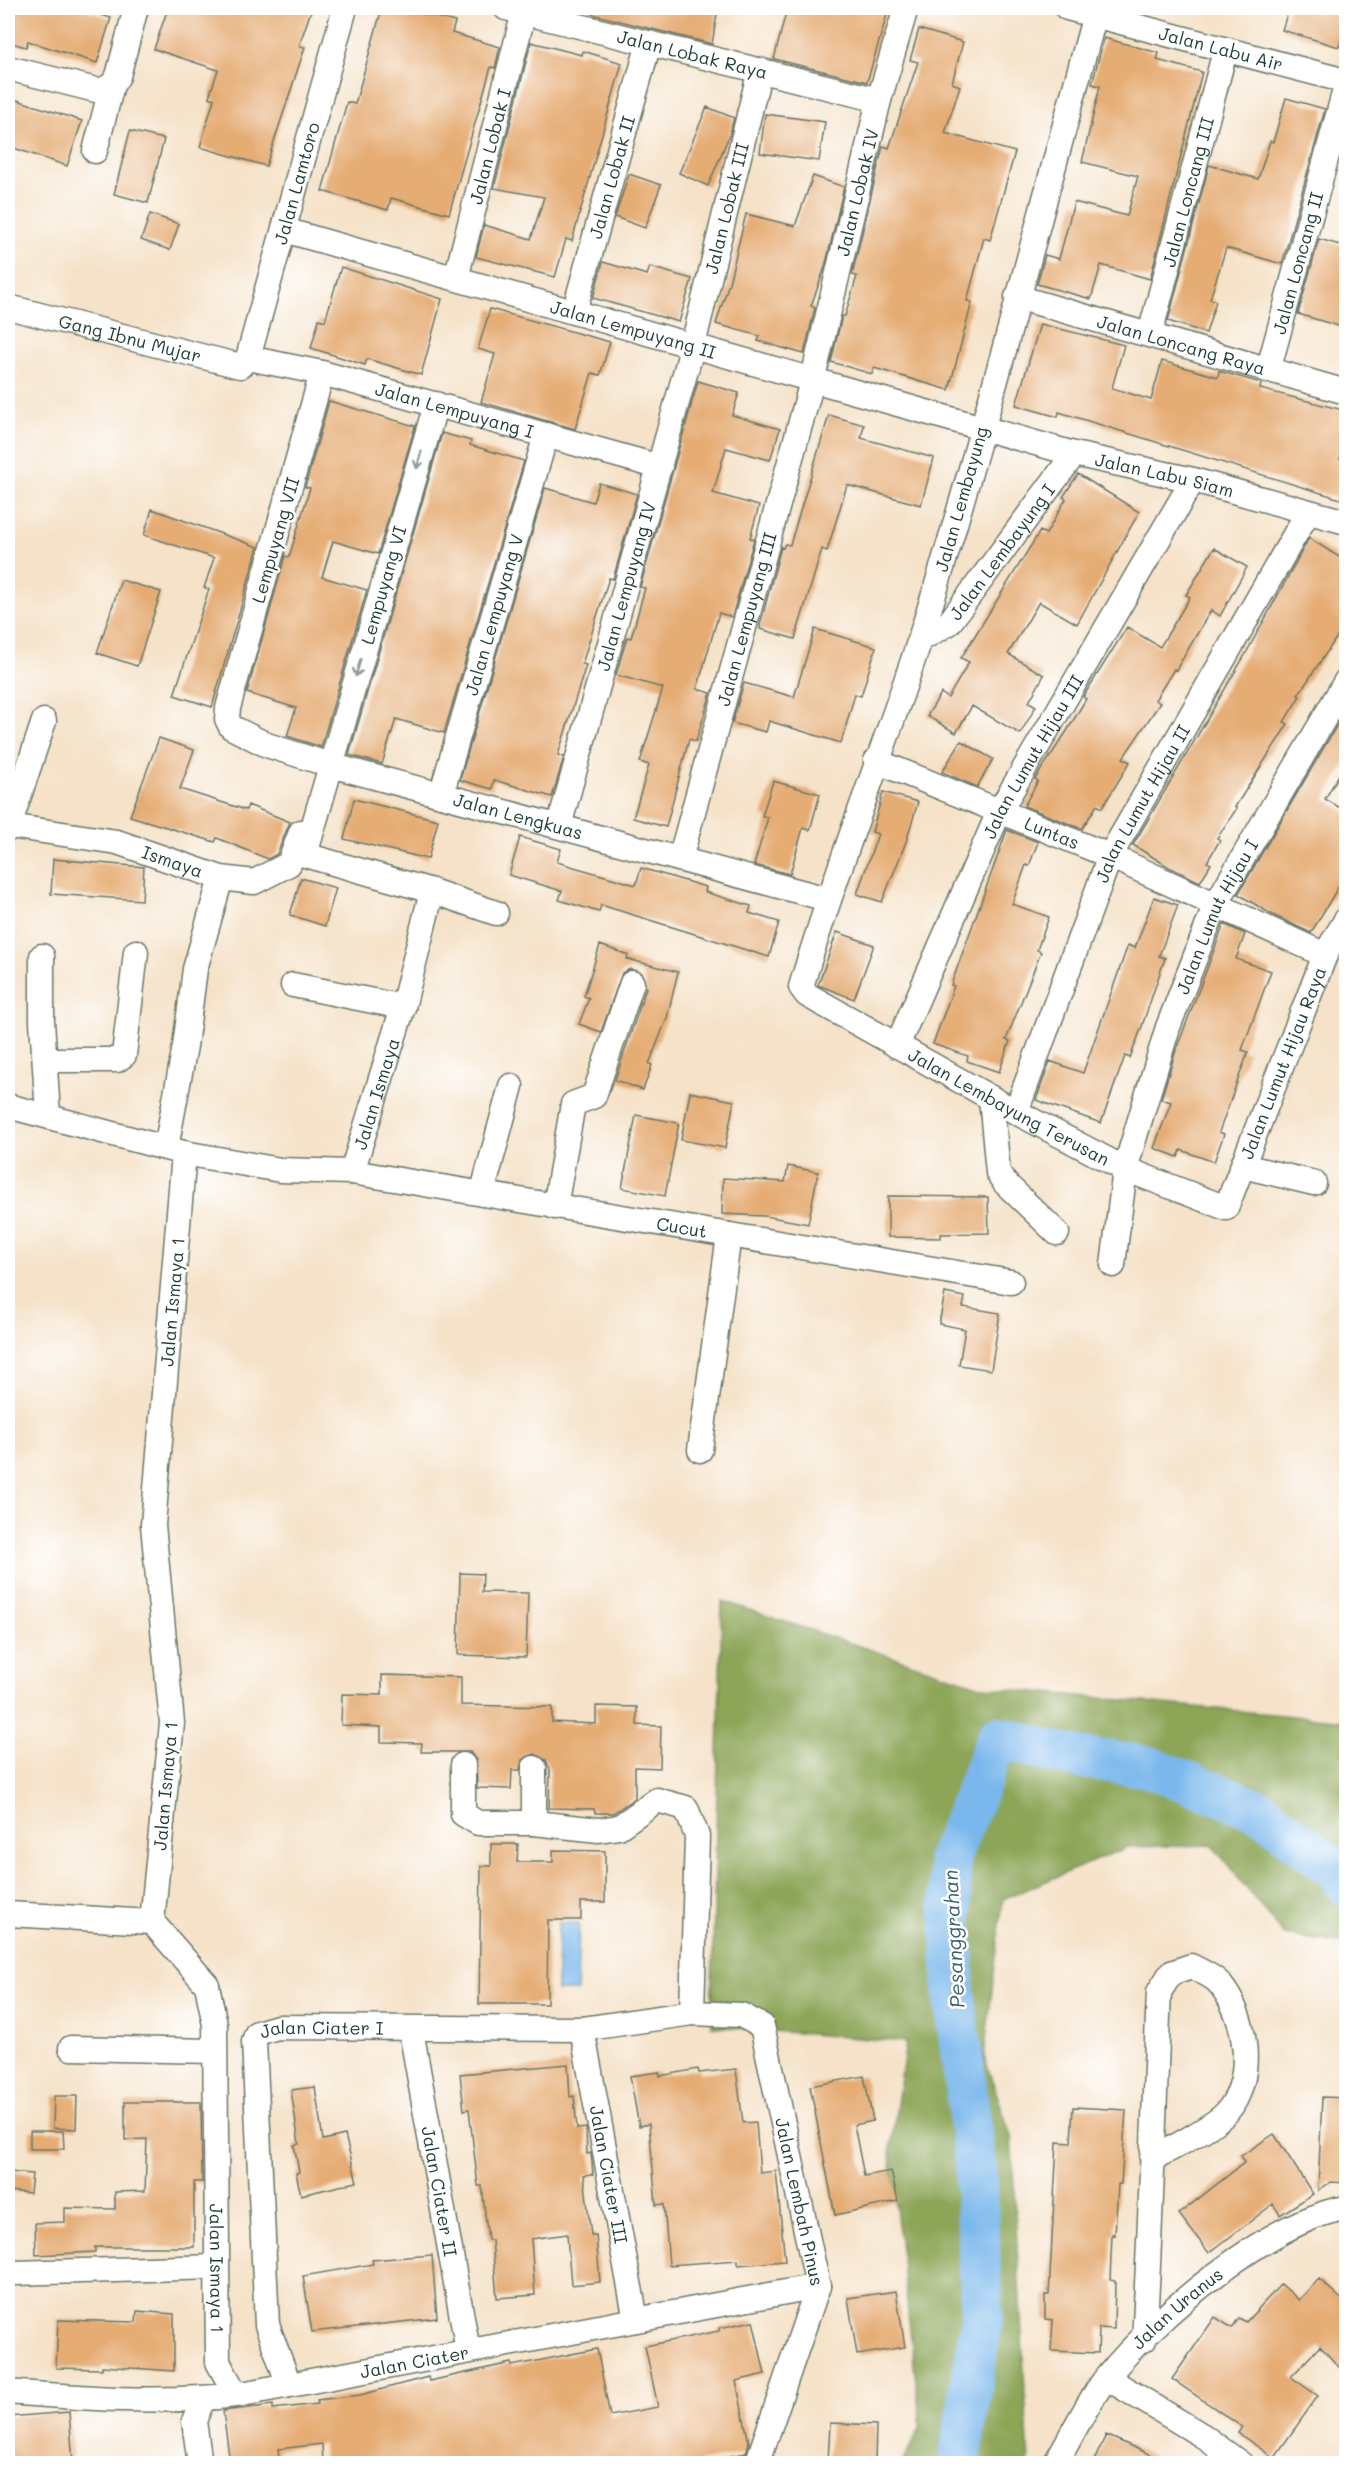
<svg xmlns="http://www.w3.org/2000/svg" width="1354" height="2471" font-family="Mali,sans-serif">
<style>
.forest{fill:#8ca556;stroke:#567145;stroke-width:1.5}
.water{fill:#79b7ec;stroke:#4c7a90;stroke-width:1.5}
.lines{fill:none;stroke-linecap:round;stroke-linejoin:round}
.river{stroke:#79b7ec;stroke-width:42}
.building{fill:#e5ac73}
.street-casing{stroke:#6a7768;stroke-width:27}
.street{stroke:#fff;stroke-width:24}
.oneway{stroke:#8f9e9a}
.labels{text-anchor:middle;dominant-baseline:central;stroke-width:5;stroke-linejoin:round;paint-order:stroke}
.street-label{font-size:18px;fill:#1f3d34;stroke:#fff}
.water-label{font-size:20px;font-style:italic;fill:#3a626b;stroke:#fff}
</style>
<rect width="100%" height="100%" fill="#fff"/>
<filter id="ink" filterUnits="userSpaceOnUse"><feTurbulence type="fractalNoise" baseFrequency=".0167" numOctaves="2"/><feDisplacementMap in="SourceGraphic" scale="12" xChannelSelector="R" yChannelSelector="G"/><feConvolveMatrix kernelMatrix="1 2 1 2 8 2 1 2 1" color-interpolation-filters="sRGB"/></filter>
<filter id="wash" filterUnits="userSpaceOnUse"><feTurbulence type="fractalNoise" baseFrequency=".008" numOctaves="4" result="noise"/><feDisplacementMap in="SourceGraphic" scale="24" xChannelSelector="R" yChannelSelector="G"/><feGaussianBlur stdDeviation="1.35" result="paint"/><feColorMatrix in="noise" values="0 0 0 0 0 0 0 0 0 0 0 0 0 0 0 0 0 1.4 0 .05"/><feComposite in="paint" operator="in"/></filter>
<g filter="url(#wash)">
<rect width="100%" height="100%" fill="#f5e2c8"/>
<!-- forest -->
<path class="forest" d="M722 1601 984 1687 1346 1721V1944L1284 1935 1212 1845 1127 1847 1003 1899 984 2056 1011 2136 1029 2463H902L921 2426 890 2154 906 2042 711 2026Z"/>
<!-- water -->
<path class="water" d="M558 1923H579L577 1991H557Z"/>
<g class="lines">
<!-- river -->
<path class="river" d="M959 2464 982 2317 975 2163 954 1991 949 1858 998 1737 1067 1756 1149 1767 1259 1810 1336 1870 1346 1885"/>
</g>
<g id="blocks">
<!-- building -->
<path class="building" d="M8 8H79L111 18 97 63 28 41 26 47 8 42Z
M168 8H312L299 46 305 47 266 166 200 147 214 99 209 97 218 70 154 49Z
M382 8H401L455 22 452 33 500 47 495 68 491 67 449 214 391 198 388 210 322 191 347 102 355 104Z
M592 8H718L712 44 592 14Z
M787 8H889L867 82 774 59Z
M1289 8H1347V23L1339 47 1282 30Z
M919 29 963 42 952 83 960 86 945 133 1015 152 990 240 984 238 967 301 972 302 949 390 874 368 872 374 831 362 842 316H845L857 276 852 275 883 146 889 148 918 62 910 60Z
M1104 38 1159 53 1157 60 1202 72 1150 279 1101 265 1091 299 1037 284 1045 255 1059 259 1074 202 1127 216 1138 176 1082 162 1100 86 1092 84Z
M531 42 582 55 583 51 622 63 572 241 566 239 555 277 476 257 484 225 531 239 544 197 494 188Z
M1286 98 1325 109 1282 264 1226 248 1210 299 1216 301 1206 333 1168 321 1209 165 1258 179 1270 141 1273 142Z
M17 100 82 121 67 166 8 146V127Z
M707 107 734 118 729 136 708 186 679 173Z
M765 114 825 122 819 161 760 153Z
M130 131 164 139 148 203 114 194Z
M629 174 661 185 645 228 615 217Z
M813 176 844 187 825 267 811 306 815 308 804 354 758 341 760 336 716 324 729 283 746 214 795 226Z
M150 214 179 224 170 250 141 240Z
M1319 239 1347 247V312L1342 327 1298 314Z
M603 262 647 275 650 267 692 279 679 322 593 298Z
M341 267 442 299 421 375 367 359 365 365 311 348 319 319 325 321Z
M490 309 610 342 600 375 592 373 575 429 481 402 495 354 478 349Z
M1040 324 1124 345 1112 388 1151 400 1162 361 1218 377 1219 371 1261 383 1260 389 1347 411V437L1340 459 1347 461V501L1059 412 1058 417 1016 405Z
M698 381 739 393 732 415 780 429 770 460 726 448 713 493 759 506 750 538 754 539 732 617 719 613 697 689 711 693 696 741 689 739 666 827 633 818 649 765 640 762 663 688 616 675 627 637 631 638 645 588 640 587Z
M329 401 415 426 378 554 333 541 322 577 367 590 321 747 287 736 296 708 247 693 285 556 289 557 310 488 305 487Z
M829 415 864 425 861 438 934 458 921 505 847 485 827 551 822 549 795 639 760 629V625L781 547 783 548 785 544 790 545Z
M442 433 471 441 470 445 524 461 444 733 396 719 382 764 349 755Z
M1078 474 1139 512 1077 624 1039 602 1008 654 1044 675 1029 702 1036 706 1020 734 972 706 956 733 927 716 941 693 948 698 969 662 961 658 1040 531 1046 534 1066 499 1063 497Z
M599 483 637 494 613 579 609 578 582 664 586 665 558 755 564 757 552 797 494 780 492 789 460 780 545 488 593 502Z
M152 509 258 547 212 707 174 695 209 589 204 588 214 558 144 535Z
M1309 538 1347 562V622L1298 695 1300 696 1284 722 1288 724 1235 807 1237 808 1217 838 1220 840 1207 862 1211 864 1200 882 1169 867 1133 845 1245 655Z
M1214 548 1247 567 1220 616 1211 610 1176 670 1174 669 1155 700 1160 703 1123 758 1130 762 1102 808 1097 805 1082 829 1024 806 1038 781 1035 779 1067 731 1086 699 1083 697 1127 627 1160 647 1190 597 1186 595Z
M121 580 161 592 137 666 97 653Z
M815 629 876 647 861 696 855 694 841 743 769 721 766 732 732 723 744 683 794 697Z
M1347 708V761L1325 799 1347 812V872L1311 933 1271 914 1238 894Z
M159 738 194 750 180 789 246 810 248 805 290 822 277 854 268 859 217 838 215 842 130 816Z
M961 741 993 759 977 787 942 772Z
M773 781 820 794 810 830 803 828 790 874 754 865 768 817 762 816Z
M883 792 918 802 906 842 882 902 857 894 878 834 872 832Z
M354 799 438 820 428 859 344 839Z
M1007 830 1038 842 1029 866 1026 865 1012 904 1049 917 1037 950 1041 952 1006 1040 1010 1041 999 1072 967 1061 968 1056 933 1044 954 986 951 985Z
M520 837 561 849 557 862 636 885 641 868 706 887 705 892 751 906 749 913 779 922 769 957 601 905 599 912 559 900 562 891 509 875Z
M53 859 144 867 142 900 51 894Z
M301 878 336 888 325 926 290 915Z
M1154 897 1178 905 1159 956 1165 958 1141 1029 1130 1058 1125 1056 1101 1123 1036 1100 1050 1061 1083 1073 1128 945 1135 948Z
M1224 924 1245 934 1236 959 1271 971 1242 1050 1248 1052 1219 1132 1224 1134 1214 1162 1181 1150 1178 1157 1154 1148 1171 1102 1161 1099 1176 1050Z
M837 932 874 945 854 999 818 985Z
M600 945 628 955 627 959 678 972 667 1018 649 1064 652 1065 643 1090 615 1080 646 988 642 973 630 969 622 973 601 1032 579 1024 589 998 584 996Z
M690 1092 734 1101 725 1148 681 1140Z
M636 1115 679 1123 665 1196 622 1188Z
M788 1166 818 1172 808 1224 765 1216 722 1214 723 1178 785 1182Z
M888 1196 988 1197 989 1233 941 1234V1238L888 1237Z
M945 1293 965 1297 963 1307 1000 1313 991 1370 959 1365 965 1329 939 1324Z
M460 1573 483 1574 482 1592 528 1593 526 1657 458 1655Z
M382 1675 461 1677V1705L552 1707V1722L596 1724V1706L637 1707V1725L661 1726 660 1768 635 1767V1798L613 1813H595L594 1809 549 1808 550 1770 546 1760 535 1754 522 1760 520 1770H512L511 1789 477 1788 476 1760 470 1752H421L422 1743 381 1742V1727L341 1725 342 1694 382 1695Z
M491 1844H518L517 1862H553V1850L605 1851V1902H581V1920H548L547 2004H479L481 1866H491Z
M568 2064 570 2097 574 2096 577 2129 586 2128 587 2154 591 2153 592 2163 593 2174 584 2175 591 2235H596L600 2282 571 2285 567 2234 531 2239 535 2295 497 2298 492 2240H488L482 2186H478L469 2109 464 2110 460 2074Z
M698 2069 699 2073 736 2069 743 2123 756 2122 760 2173 776 2171 785 2261 738 2265V2260L669 2265 664 2204 656 2205 649 2124 639 2126 630 2076 659 2072 660 2076Z
M864 2076 873 2121 854 2125 864 2176 891 2171 898 2201 835 2215 810 2086Z
M315 2087 323 2140 345 2135 357 2182 301 2195 296 2173 299 2172 294 2145 299 2144 291 2090Z
M54 2096H77L76 2129 53 2128Z
M1322 2097 1347 2098V2183L1331 2182 1318 2191Z
M125 2102H201L202 2182H194V2247H95V2252L36 2255 35 2223 65 2222V2208L115 2209V2192L145 2191 147 2139 125 2140Z
M1073 2107 1126 2110 1121 2184H1118L1115 2235 1112 2234 1110 2280 1115 2281 1114 2329 1099 2328 1098 2353 1051 2351 1053 2320 1045 2319V2295H1049L1057 2142 1071 2143Z
M30 2131H63L64 2149H30Z
M1274 2134 1313 2194 1280 2215 1273 2204 1209 2253 1179 2214 1245 2162 1241 2156Z
M8 2172 32 2174 30 2193 8 2191Z
M432 2255 437 2318 312 2332 303 2276 373 2264 372 2260Z
M1319 2279 1347 2304V2376L1320 2346 1291 2377 1318 2396 1274 2458 1238 2433 1242 2427 1172 2379 1215 2317 1232 2328 1239 2318 1246 2322 1281 2284 1299 2300Z
M896 2291 905 2347 857 2355 848 2298Z
M137 2311 174 2314V2371L102 2366V2369L56 2368 58 2320 136 2322Z
M753 2321 765 2374 736 2381 749 2443 746 2453 694 2463H323L322 2444 278 2449 279 2459 230 2463 223 2411 273 2405V2409L318 2404 317 2400 360 2395 428 2377 429 2381 511 2363 512 2366 597 2349 610 2416 658 2407 645 2346 719 2331V2328Z
M69 2412 73 2463H8V2417Z
M830 2423 876 2425 875 2463H828Z
M1106 2435 1169 2463H1093Z"/>
</g>
</g>
<g filter="url(#ink)">
<use href="#blocks" fill-opacity="0" stroke="#6a7768" stroke-width="1.5"/>
<g class="lines">
<defs>
<g id="street">
<path id="s1" d="M506 8 879 100"/>
<path id="s2" d="M1067 8 1346 81"/>
<path id="s3" d="M1105 8 1095 15C1037 223 985 434 920 639 882 756 836 869 801 987L807 995 1016 1112 1125 1169 1226 1208 1325 955 1346 920"/>
<path d="M8 68 100 91 112 85 118 76 136 8"/>
<path d="M95 151 112 85"/>
<path id="s4" d="M284 230 1074 454 1193 480 1346 522"/>
<path id="s5" d="M456 278 524 12"/>
<path id="s6" d="M1017 297 1346 392"/>
<path id="s7" d="M8 307 240 366 248 358 345 8"/>
<path id="s8" d="M574 312 649 43"/>
<path id="s9" d="M1150 334 1225 51"/>
<path id="s10" d="M248 358 322 373 660 467"/>
<path id="s11" d="M1268 371 1346 86"/>
<path id="s12" d="M322 373 228 708 227 719 231 727 267 745 330 765 827 899"/>
<path d="M436 404 305 855 432 891 496 913"/>
<path id="s13" d="M919 640 949 623 1074 454"/>
<path id="s14" d="M876 761 1110 856 1325 955"/>
<path id="s15" d="M441 795 546 435"/>
<path id="s16" d="M9 826 117 842 221 878 254 882 289 864 301 832"/>
<path id="s17" d="M559 826 693 345 760 70"/>
<path d="M8 829 44 721"/>
<path id="s18" d="M680 859 813 378 879 100 906 8"/>
<path d="M42 956V1021L48 1115"/>
<path d="M293 985 403 1007"/>
<path id="s19" d="M897 1046 999 812 1193 480"/>
<path d="M46 1060H117L124 1055 136 952"/>
<path d="M991 1098 998 1173 1005 1183 1057 1233"/>
<path id="s20" d="M8 1106 184 1153 280 1170 352 1172 1011 1282"/>
<path id="s21" d="M1016 1112 1110 856 1308 512"/>
<path d="M166 1148 185 1046 195 969 221 878"/>
<path id="s22" d="M184 1153 153 1525 172 1723 152 1922 207 1985 215 2025 218 2362 236 2395"/>
<path d="M1243 1166 1314 1183"/>
<path id="s23" d="M352 1172 403 1007 432 891"/>
<path d="M482 1194 511 1086"/>
<path d="M555 1207 573 1104 594 1096 632 983"/>
<path id="s24" d="M1113 1265 1125 1169 1168 1027 1216 904 1346 681"/>
<path d="M700 1450 729 1235"/>
<path d="M463 1765V1814L478 1823H534"/>
<path d="M534 1768V1823L599 1830 619 1827 657 1800 686 1808 697 1836 692 2013"/>
<path d="M8 1914 152 1922"/>
<path id="s25" d="M582 2029 636 2320"/>
<path id="s26" d="M411 2030 468 2351"/>
<path d="M71 2048 213 2051"/>
<path d="M14 2273 216 2267"/>
<path d="M1144 2340C1151 2224 1154 2108 1159 1992L1171 1973 1191 1966C1200 1971 1213 1976 1219 1983 1247 2016 1256 2077 1227 2112 1217 2124 1167 2152 1152 2158"/>
<path d="M1107 2378 1203 2436 1241 2464"/>
<path id="s27" d="M289 2385 267 2325 254 2041 257 2033 278 2027 582 2029 692 2013 741 2015 762 2026 818 2286 757 2464"/>
<path id="s28" d="M8 2392C83 2398 161 2404 236 2395L818 2286"/>
<path d="M200 2464 194 2421 203 2399"/>
<path id="s29" d="M1055 2464C1072 2436 1087 2402 1107 2377 1155 2317 1270 2220 1346 2208"/>
</g>
</defs>
<!-- street casing -->
<use href="#street" class="street-casing"/>
<!-- street -->
<use href="#street" class="street"/>
</g>
<!-- one-way arrows -->
<defs><path id="oneway-shaft" d="M-6 0H5M1.5-3L5.5 0L1.5 3" fill="none" stroke-width="1.6" stroke-linecap="round" stroke-linejoin="round" transform="scale(1.5)"/></defs>
<g class="oneway">
<use href="#oneway-shaft" transform="translate(419 460) rotate(106)"/>
<use href="#oneway-shaft" transform="translate(358 668) rotate(106)"/>
</g>
</g>
<g class="labels">
<!-- street labels -->
<g class="street-label">
<text stroke="none"><textPath href="#s2" startOffset="159">Jalan Labu Air</textPath></text>
<text stroke="none"><textPath href="#s1" startOffset="192">Jalan Lobak Raya</textPath></text>
<text stroke="none"><textPath href="#s5" startOffset="136">Jalan Lobak I</textPath></text>
<text stroke="none"><textPath href="#s8" startOffset="140">Jalan Lobak II</textPath></text>
<text stroke="none"><textPath href="#s7" startOffset="432">Jalan Lamtoro</textPath></text>
<text stroke="none"><textPath href="#s18" startOffset="690">Jalan Lobak IV</textPath></text>
<text stroke="none"><textPath href="#s9" startOffset="147">Jalan Loncang III</textPath></text>
<text stroke="none"><textPath href="#s17" startOffset="640">Jalan Lobak III</textPath></text>
<text stroke="none"><textPath href="#s11" startOffset="112">Jalan Loncang II</textPath></text>
<text stroke="none"><textPath href="#s4" startOffset="363">Jalan Lempuyang II</textPath></text>
<text stroke="none"><textPath href="#s7" startOffset="126">Gang Ibnu Mujar</textPath></text>
<text stroke="none"><textPath href="#s6" startOffset="171">Jalan Loncang Raya</textPath></text>
<text stroke="none"><textPath href="#s10" startOffset="213">Jalan Lempuyang I</textPath></text>
<text stroke="none"><textPath href="#s4" startOffset="914">Jalan Labu Siam</textPath></text>
<text transform="translate(961 499) rotate(-74)">Jalan Lembayung</text>
<text transform="translate(275 540) rotate(-74)">Lempuyang VII</text>
<text stroke="none"><textPath href="#s13" startOffset="123">Jalan Lembayung I</textPath></text>
<text transform="translate(383 585) rotate(-74)">Lempuyang VI</text>
<text stroke="none"><textPath href="#s17" startOffset="249">Jalan Lempuyang IV</textPath></text>
<text stroke="none"><textPath href="#s15" startOffset="188">Jalan Lempuyang V</textPath></text>
<text stroke="none"><textPath href="#s18" startOffset="249">Jalan Lempuyang III</textPath></text>
<text stroke="none"><textPath href="#s19" startOffset="320">Jalan Lumut Hijau III</textPath></text>
<text stroke="none"><textPath href="#s21" startOffset="334">Jalan Lumut Hijau II</textPath></text>
<text stroke="none"><textPath href="#s12" startOffset="669">Jalan Lengkuas</textPath></text>
<text stroke="none"><textPath href="#s14" startOffset="190">Luntas</textPath></text>
<text stroke="none"><textPath href="#s16" startOffset="168">Ismaya</textPath></text>
<text stroke="none"><textPath href="#s24" startOffset="366">Jalan Lumut Hijau I</textPath></text>
<text stroke="none"><textPath href="#s3" startOffset="1665">Jalan Lumut Hijau Raya</textPath></text>
<text stroke="none"><textPath href="#s23" startOffset="82">Jalan Ismaya</textPath></text>
<text stroke="none"><textPath href="#s3" startOffset="1269">Jalan Lembayung Terusan</textPath></text>
<text stroke="none"><textPath href="#s20" startOffset="686">Cucut</textPath></text>
<text transform="translate(172 1302) rotate(-85)">Jalan Ismaya 1</text>
<text transform="translate(165 1786) rotate(-85)">Jalan Ismaya 1</text>
<text stroke="none"><textPath href="#s27" startOffset="422">Jalan Ciater I</textPath></text>
<text stroke="none"><textPath href="#s25" startOffset="148">Jalan Ciater III</textPath></text>
<text stroke="none"><textPath href="#s26" startOffset="164">Jalan Ciater II</textPath></text>
<text stroke="none"><textPath href="#s27" startOffset="1046">Jalan Lembah Pinus</textPath></text>
<text stroke="none"><textPath href="#s22" startOffset="1140">Jalan Ismaya 1</textPath></text>
<text stroke="none"><textPath href="#s29" startOffset="200">Jalan Uranus</textPath></text>
<text stroke="none"><textPath href="#s28" startOffset="410">Jalan Ciater</textPath></text>
</g>
<!-- water labels -->
<g class="water-label">
<text transform="translate(953 1939) rotate(-93)">Pesanggrahan</text>
</g>
</g>
<!-- margin -->
<rect width="1354" height="2471" fill="none" stroke="#fff" stroke-width="30"/>
</svg>
